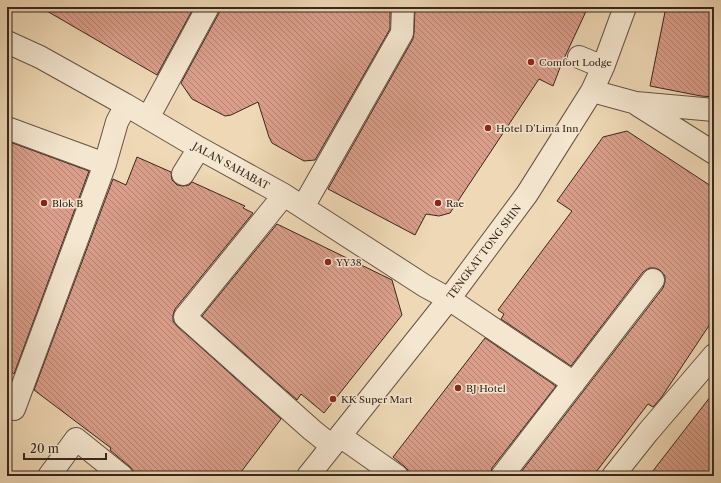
<svg xmlns="http://www.w3.org/2000/svg" width="721" height="483" font-family="'Libre Caslon Text',serif">
<style>
.building{fill:url(#building-back-hatch);stroke:#39271f}
.lines{fill:none;stroke-linecap:round;stroke-linejoin:round}
.minor-casing{stroke:#665344;stroke-width:24}
.minor{stroke:#f4e6cf;stroke-width:22}
.poi-dot{fill:#8f2418;stroke:#f4e6cf;stroke-width:1.5}
.labels{text-anchor:middle;dominant-baseline:central;stroke-width:3;stroke-linejoin:round;paint-order:stroke}
.poi-label{font-size:10px;fill:#39271f;stroke:#f4e6cf;text-anchor:start}
.street-label{font-size:10px;fill:#39271f;stroke:#f4e6cf}
</style>
<defs>
<pattern id="building-back-hatch" width="6" height="6" patternUnits="userSpaceOnUse"><rect width="6" height="6" fill="#da9e8a"/><path d="M-1 5l2 2M0 0l6 6M5-1l2 2" fill="none" stroke="#b28170"/></pattern>
</defs>
<rect width="100%" height="100%" fill="#eed8b5"/>
<filter id="stains"><feTurbulence type="fractalNoise" baseFrequency=".005" numOctaves="4"/><feColorMatrix values="0 0 0 0 .2 0 0 0 0 .09 0 0 0 0 .02 0 0 0 .5 -.17"/></filter>
<radialGradient id="worn" r=".72"><stop offset=".6" stop-color="#630" stop-opacity="0"/><stop offset="1" stop-color="#630" stop-opacity=".3"/></radialGradient>
<!-- building -->
<path class="building" d="M40 7H194L157 75Z
M220 7H390V29L315 160 304 161 272 143 269 137 258 102 231 115 225 116 192 99 181 83 219 13Z
M415 7H588L561 65 553 86 539 79 450 213 439 216 426 214 415 235 328 189 413 39 414 33Z
M666 7H714V97L701 96 650 86Z
M627 131 714 188V318L661 398 653 407 648 404 593 476H518L663 288 665 282V276L660 270 655 268H649L643 272 571 366 501 319 504 314 498 310 572 211 557 201 603 137Z
M7 141 89 171 14 374 7 369Z
M137 157 171 172 172 180 177 185 183 186 189 185 192 182 245 206 243 208 253 213 175 309 173 315V321L177 326 281 419 238 476H134L133 471 130 467 110 450 111 448 34 390 113 179 126 185Z
M277 224 392 280 402 315 324 413 301 394 297 400 202 316Z
M485 338 556 386 492 468 490 476H409L408 470 404 466 393 457Z
M714 392V476H649Z"/>
<g class="lines">
<defs>
<path id="minor" d="M7 42 40 57 126 105 199 148 284 195 425 286 449 299 574 383
M579 57 603 67
M592 91 636 103 714 110
M638 105 714 153
M148 118 208 7
M7 128 105 164
M183 174 199 148
M284 195 185 317 312 430 332 446
M303 207 402 33 403 7
M7 407 14 409 105 164 117 122 126 105
M340 436 397 476
M49 476 76 439 122 476
M308 476 449 299 527 194 592 91 603 67 625 7
M502 476 653 280
M613 476 648 432 714 355"/>
</defs>
<!-- minor casing -->
<use href="#minor" class="minor-casing"/>
<!-- minor -->
<use href="#minor" class="minor"/>
</g>
<!-- markers -->
<g class="poi-dot">
<circle cx="531" cy="62" r="4"/>
<circle cx="488" cy="128" r="4"/>
<circle cx="44" cy="203" r="4"/>
<circle cx="438" cy="203" r="4"/>
<circle cx="328" cy="262" r="4"/>
<circle cx="458" cy="388" r="4"/>
<circle cx="333" cy="399" r="4"/>
</g>
<g class="labels">
<!-- poi labels -->
<g class="poi-label">
<text x="539" y="62">Comfort Lodge</text>
<text x="496" y="128">Hotel D'Lima Inn</text>
<text x="52" y="203">Blok B</text>
<text x="446" y="203">Rae</text>
<text x="336" y="262">YY38</text>
<text x="466" y="388">BJ Hotel</text>
<text x="341" y="399">KK Super Mart</text>
</g>
<!-- street labels -->
<g class="street-label">
<text transform="translate(231 166) rotate(29)">JALAN SAHABAT</text>
<text transform="translate(484 252) rotate(-53)">TENGKAT TONG SHIN</text>
</g>
</g>
<!-- margin -->
<rect width="721" height="483" fill="none" stroke="#eed8b5" stroke-width="24"/>
<rect x="8" y="8" width="705" height="467" fill="none" stroke="#39271f" stroke-width="2"/>
<rect x="12" y="12" width="697" height="459" fill="none" stroke="#39271f"/>
<!-- scale -->
<path d="M24 453v6h82v-6" fill="none" stroke="#39271f" stroke-width="2"/>
<text x="30" y="453" font-size="12" fill="#39271f" stroke="#f4e6cf" stroke-width="3" paint-order="stroke">20 m</text>
<rect width="100%" height="100%" filter="url(#stains)"/>
<rect width="100%" height="100%" fill="url(#worn)"/>
</svg>
